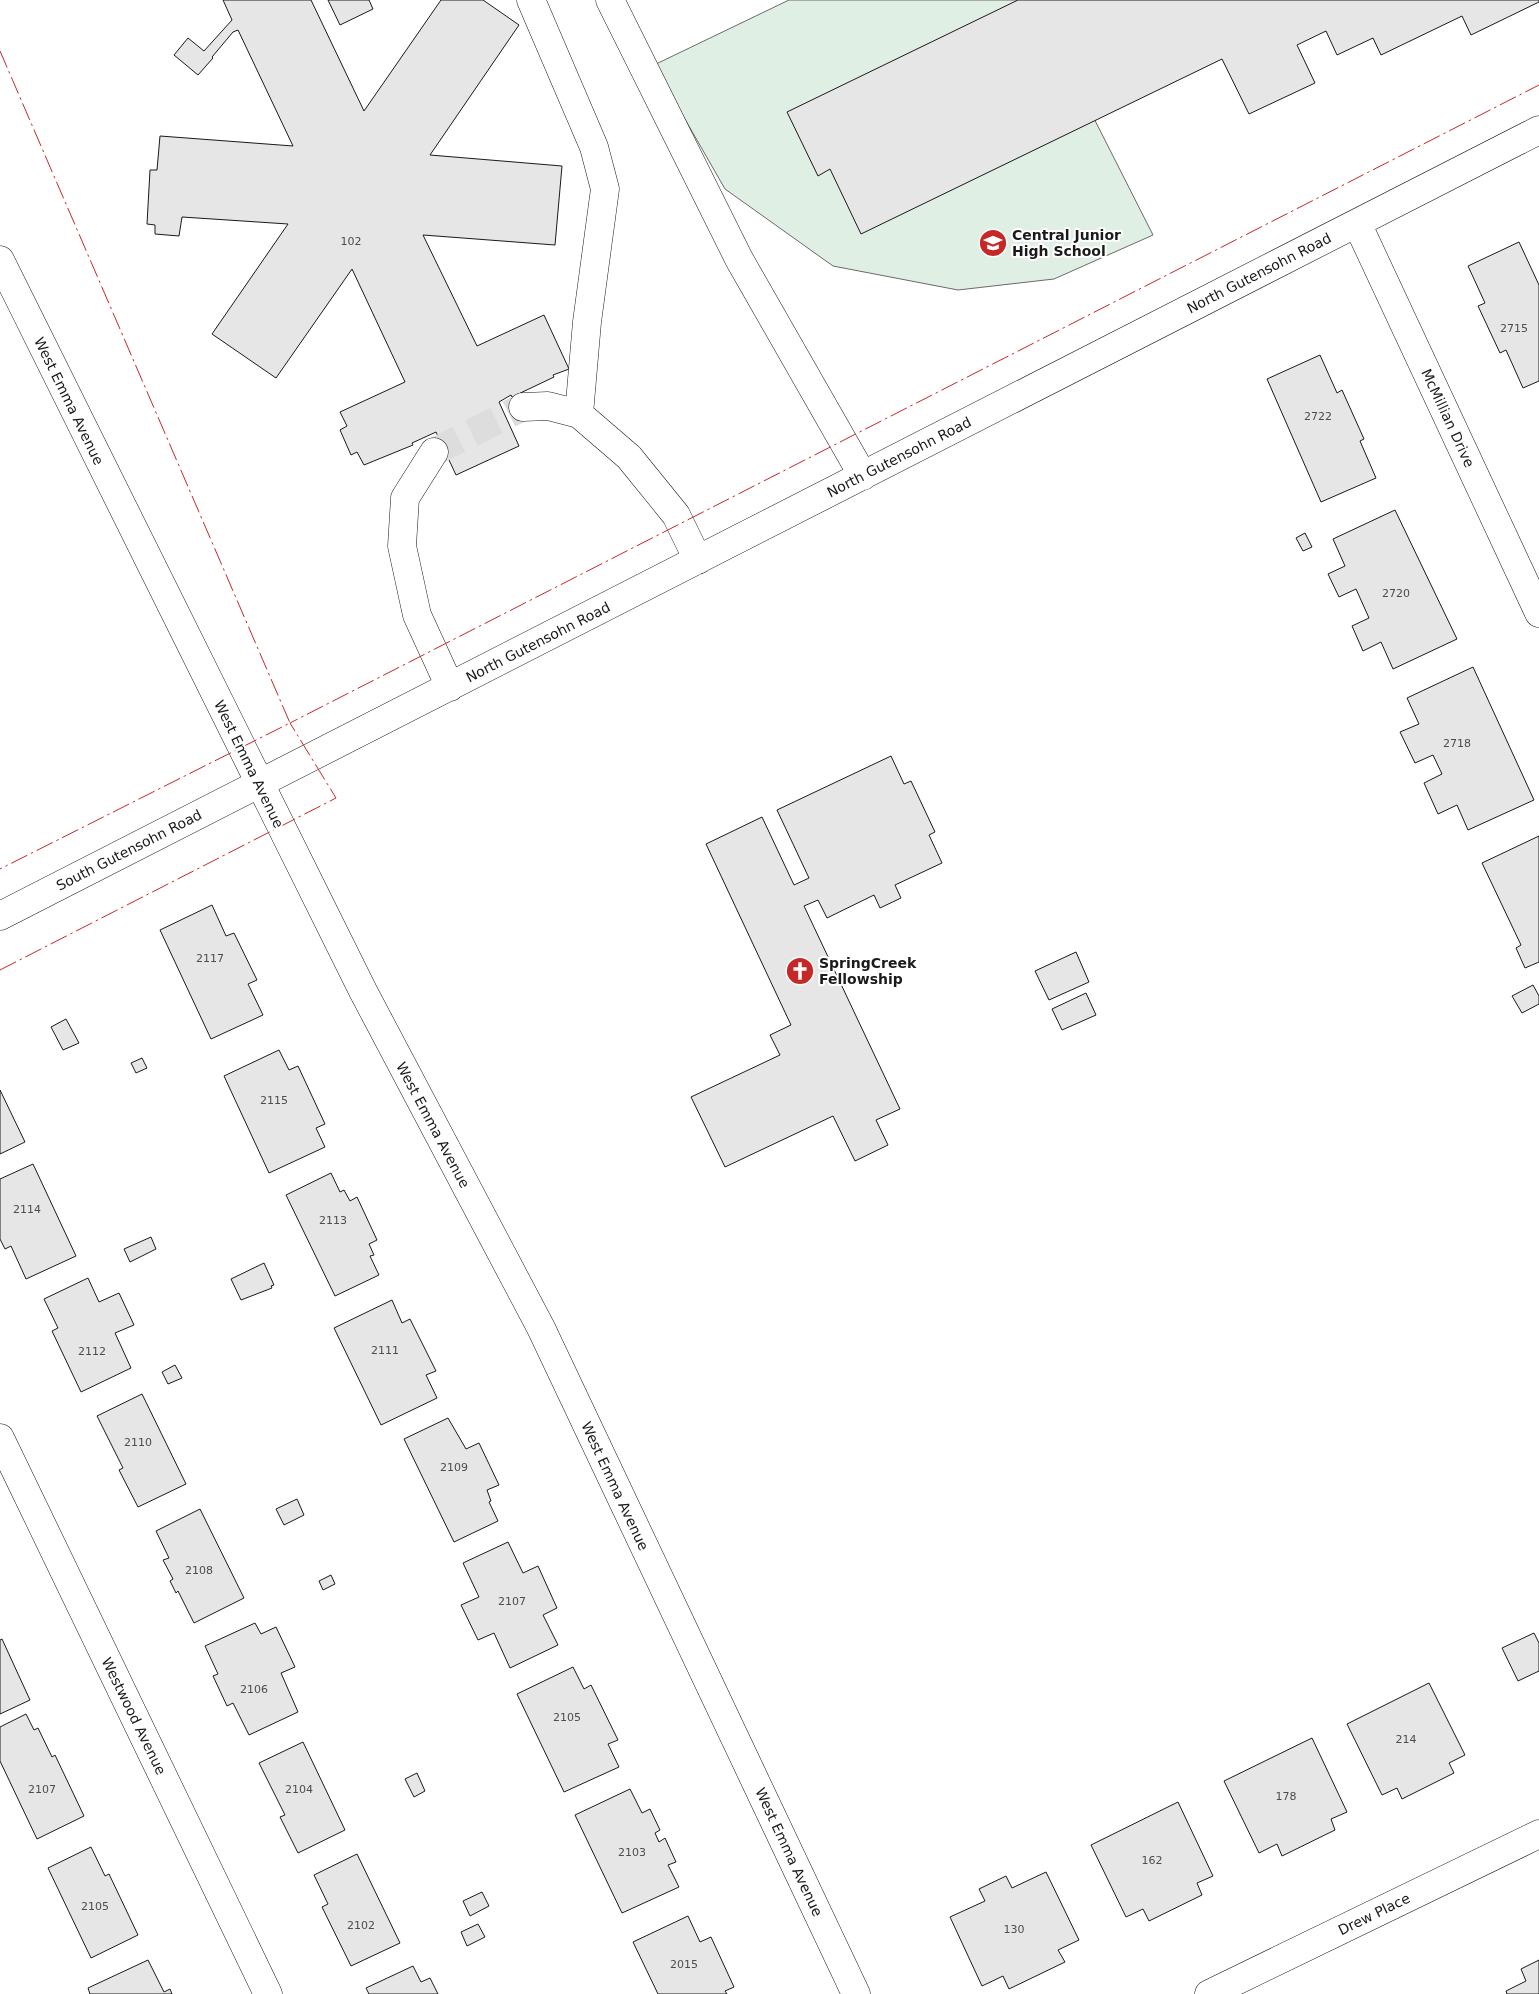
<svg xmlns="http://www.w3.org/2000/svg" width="1539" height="1994" font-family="'DejaVu Sans',sans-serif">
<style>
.green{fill:#e0efe3;stroke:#6a6a6a}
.building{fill:#e6e6e6;stroke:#1a1a1a}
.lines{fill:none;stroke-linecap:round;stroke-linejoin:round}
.minor-tunnel{stroke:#ddd;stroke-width:28;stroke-dasharray:28 14;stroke-linecap:butt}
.minor-casing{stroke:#1a1a1a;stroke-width:29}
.minor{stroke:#fff;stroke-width:28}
.power{stroke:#c62828;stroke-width:1;stroke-dasharray:18 4 2.5 4;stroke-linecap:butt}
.labels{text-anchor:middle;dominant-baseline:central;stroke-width:4;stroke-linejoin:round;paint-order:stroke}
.number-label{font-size:11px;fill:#4d4d4d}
.poi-label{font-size:14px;font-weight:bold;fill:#1a1a1a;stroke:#fff;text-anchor:start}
.street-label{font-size:14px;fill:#1a1a1a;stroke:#fff}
</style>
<rect width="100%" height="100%" fill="#fff"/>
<!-- green -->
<path class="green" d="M789 0H1034L1153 235 1054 279 958 290 833 266 725 189 654 65Z"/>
<!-- building -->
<path class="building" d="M223 0H311L364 111 441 0H483L519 25 430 155 562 166 555 245 423 235 477 346 544 315 569 369 553 375 554 377 512 397 511 395 499 402 519 446 456 475 436 432 412 443 413 445 364 465 357 452 351 455 340 430 347 426 340 412 405 382 352 269 276 378 212 334 288 224 182 217 179 236 155 234V225L147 224 150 170H157L160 136 293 146 238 30 233 32 212 57 213 58 198 75 174 55 188 38 204 51 232 20Z
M328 0H369L373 9 340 25Z
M1018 0H1539V2L1471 35 1462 16 1381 55 1373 38 1337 55 1326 31 1297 45 1315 83 1249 114 1222 59 861 234 830 169 818 176 787 112Z
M1519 242 1539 285V381L1523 388 1506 350 1500 353 1478 306 1485 303 1468 266Z
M1320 355 1337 393 1342 390 1364 439 1360 441 1376 478 1321 502 1267 379Z
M1395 510 1457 639 1393 669 1381 642 1363 651 1352 626 1369 618 1356 589 1339 597 1328 574 1345 566 1333 539Z
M1305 533 1312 547 1303 551 1296 538Z
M1473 667 1534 800 1468 830 1457 805 1438 814 1424 783 1442 774 1433 755 1415 763 1400 732 1419 724 1407 698Z
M891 756 904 784 911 781 935 832 929 835 942 863 895 885 901 898 880 908 874 895 827 918 818 900 804 906 900 1109 876 1120 888 1145 855 1161 833 1116 725 1167 691 1097 780 1055 770 1035 791 1025 706 844 762 817 794 885 809 878 777 810Z
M1539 836V962L1525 968 1516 948 1521 945 1482 863Z
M212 905 226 936 234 933 257 980 248 984 263 1015 211 1039 160 930Z
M1076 952 1089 982 1049 1000 1035 971Z
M1533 985 1539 996V1004L1522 1013 1512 996Z
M1086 993 1096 1015 1062 1030 1052 1009Z
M66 1019 79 1043 63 1050 51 1027Z
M279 1050 289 1070 298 1066 325 1124 316 1128 325 1147 269 1173 224 1076Z
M142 1058 147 1068 136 1073 131 1063Z
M0 1090 25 1142 0 1154Z
M33 1164 76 1256 26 1279 11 1246 5 1249 0 1239V1179Z
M331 1173 340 1192 344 1190 350 1201 357 1197 377 1240 369 1244 374 1255 370 1256 379 1275 335 1296 286 1195Z
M151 1237 156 1249 130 1262 124 1249Z
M264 1263 274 1285 271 1286 272 1288 241 1300 231 1279Z
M88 1278 99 1302 119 1293 134 1325 115 1333 131 1368 81 1392 52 1331 58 1328 44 1299Z
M392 1300 402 1323 410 1319 436 1371 426 1375 437 1398 381 1425 334 1328Z
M175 1365 182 1378 168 1384 162 1372Z
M142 1394 186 1484 138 1507 119 1470 123 1468 97 1416Z
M448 1418 466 1449 479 1443 499 1485 487 1490 491 1501 489 1502 498 1521 454 1542 404 1439Z
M297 1499 304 1515 284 1525 276 1509Z
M200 1509 244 1598 194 1623 178 1591 176 1593 170 1581 173 1579 163 1560 169 1558 156 1531Z
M508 1542 523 1573 538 1566 557 1608 543 1615 558 1645 510 1668 494 1633 478 1640 461 1605 479 1597 463 1563Z
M331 1575 335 1584 323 1590 319 1581Z
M255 1623 261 1634 276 1627 295 1667 281 1673 298 1712 249 1735 233 1703 227 1706 213 1676 218 1674 205 1646Z
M1534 1633 1539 1643V1671L1518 1681 1502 1648Z
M2 1639 30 1700 0 1714V1640Z
M573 1667 584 1689 591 1685 618 1740 608 1744 619 1767 564 1792 517 1694Z
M1429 1683 1465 1755 1449 1763 1454 1773 1402 1799 1397 1788 1382 1795 1347 1724Z
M26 1714 34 1730 38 1728 52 1757 55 1755 84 1816 37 1839 0 1761V1727Z
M1312 1738 1347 1812 1331 1819 1335 1830 1282 1856 1277 1844 1259 1853 1224 1781Z
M303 1742 345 1830 298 1853 280 1817 285 1815 259 1763Z
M417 1773 425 1791 414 1797 405 1779Z
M630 1789 642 1813 650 1809 660 1830 655 1833 659 1842 665 1838 676 1862 668 1865 679 1887 622 1913 575 1815Z
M1178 1802 1213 1876 1197 1883 1202 1895 1149 1921 1143 1909 1126 1917 1091 1845Z
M91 1847 105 1876 109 1874 138 1935 91 1958 48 1868Z
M357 1854 400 1943 351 1966 322 1907 328 1904 314 1875Z
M1046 1872 1079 1940 1058 1950 1065 1962 1009 1989 1003 1976 982 1986 950 1917 985 1901 979 1889 1006 1876 1012 1888Z
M482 1892 489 1906 470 1916 463 1901Z
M688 1916 700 1942 711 1937 734 1987 725 1991 727 1994H658L633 1942Z
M478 1924 485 1937 467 1946 461 1932Z
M148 1960 164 1992 170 1989 172 1994H90L88 1988Z
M1539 1960V1994H1507L1506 1991 1526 1981 1521 1969Z
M413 1966 421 1982 430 1978 438 1994H369L366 1988Z"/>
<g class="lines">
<!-- minor-tunnel -->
<path class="minor-tunnel" d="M434 452 523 407"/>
<defs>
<path id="minor" d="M531 0 594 147 605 189 587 322 579 414
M610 0 739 259 863 476
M1357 223 1539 613
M0 260 363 991 541 1328 856 1994
M523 407 548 406 579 414 629 457 676 515 698 560
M434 452 405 498 402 546 417 615 450 687
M0 916 1539 130
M0 1438 268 1994
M1209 1994 1539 1834"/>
</defs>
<!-- minor casing -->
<use href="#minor" class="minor-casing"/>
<!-- minor -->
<use href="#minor" class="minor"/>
<!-- power -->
<path class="power" d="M0 51 290 723 0 869
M0 970 336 798 290 723 1539 85"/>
</g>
<!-- icons -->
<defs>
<symbol id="school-disc" viewBox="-11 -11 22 22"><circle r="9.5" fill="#c62828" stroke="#fff"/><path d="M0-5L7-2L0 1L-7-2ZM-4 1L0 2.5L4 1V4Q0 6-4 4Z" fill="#fff"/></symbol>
<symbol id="church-disc" viewBox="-11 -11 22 22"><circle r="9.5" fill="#c62828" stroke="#fff"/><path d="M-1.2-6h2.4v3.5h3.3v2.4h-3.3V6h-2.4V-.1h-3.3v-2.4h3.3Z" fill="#fff"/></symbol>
</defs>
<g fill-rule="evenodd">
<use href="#school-disc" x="977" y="227" width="32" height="32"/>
<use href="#church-disc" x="784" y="955" width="32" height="32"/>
</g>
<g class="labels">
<!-- number labels -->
<g class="number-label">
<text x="351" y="241">102</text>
<text x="1514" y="328">2715</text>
<text x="1318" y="416">2722</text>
<text x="1396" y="593">2720</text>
<text x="1457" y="743">2718</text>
<text x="210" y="958">2117</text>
<text x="274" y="1100">2115</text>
<text x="27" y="1209">2114</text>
<text x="333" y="1220">2113</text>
<text x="385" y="1350">2111</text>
<text x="92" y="1351">2112</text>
<text x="138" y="1442">2110</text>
<text x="454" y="1467">2109</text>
<text x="199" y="1570">2108</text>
<text x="512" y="1601">2107</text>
<text x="254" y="1689">2106</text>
<text x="567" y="1717">2105</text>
<text x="1406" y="1739">214</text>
<text x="42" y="1789">2107</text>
<text x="299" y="1789">2104</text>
<text x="1286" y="1796">178</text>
<text x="632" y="1852">2103</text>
<text x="1152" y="1860">162</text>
<text x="95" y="1906">2105</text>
<text x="361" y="1925">2102</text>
<text x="1014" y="1929">130</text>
<text x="684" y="1964">2015</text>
</g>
<!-- poi labels -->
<g class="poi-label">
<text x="1012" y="235">Central Junior<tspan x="1012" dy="16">High School</tspan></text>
<text x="819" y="963">SpringCreek<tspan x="819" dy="16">Fellowship</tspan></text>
</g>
<!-- street labels -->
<g class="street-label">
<text transform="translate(1259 273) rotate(-27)">North Gutensohn Road</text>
<text transform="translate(69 401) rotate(64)">West Emma Avenue</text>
<text transform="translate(1448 418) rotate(65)">McMillian Drive</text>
<text transform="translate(899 457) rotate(-27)">North Gutensohn Road</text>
<text transform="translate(538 642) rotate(-27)">North Gutensohn Road</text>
<text transform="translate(249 764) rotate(64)">West Emma Avenue</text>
<text transform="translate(129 850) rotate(-27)">South Gutensohn Road</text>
<text transform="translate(433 1125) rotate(62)">West Emma Avenue</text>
<text transform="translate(615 1486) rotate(65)">West Emma Avenue</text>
<text transform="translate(134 1716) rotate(64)">Westwood Avenue</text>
<text transform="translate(789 1852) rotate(65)">West Emma Avenue</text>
<text transform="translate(1374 1914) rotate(-26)">Drew Place</text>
</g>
</g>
</svg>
